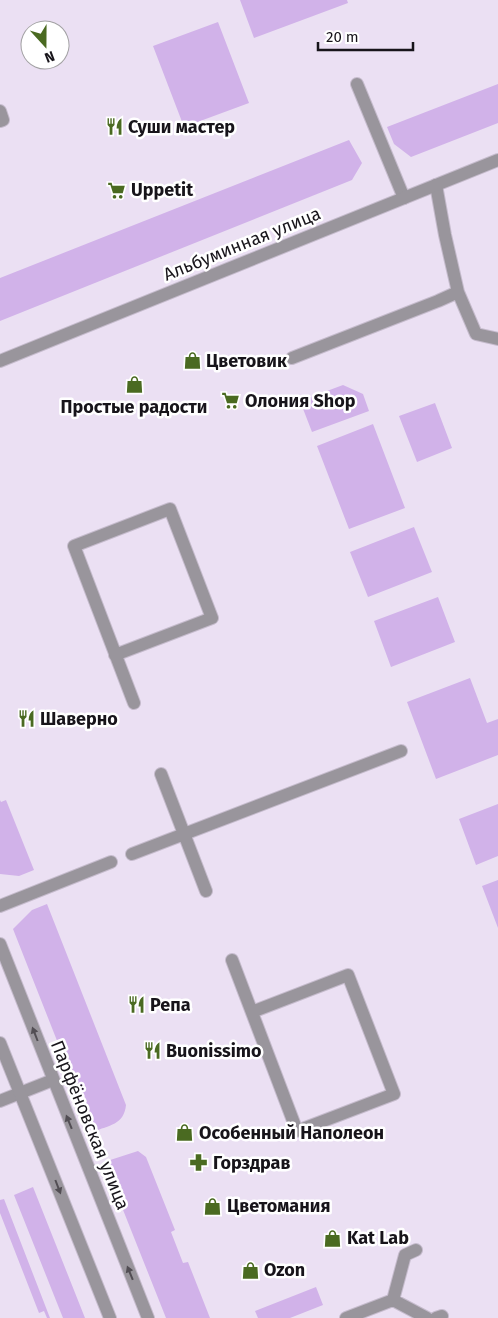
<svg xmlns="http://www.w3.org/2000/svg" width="498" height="1318" font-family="'Fira Sans',sans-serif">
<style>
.green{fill:#d1b2e9}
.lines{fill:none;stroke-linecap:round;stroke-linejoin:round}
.service-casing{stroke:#c5bbcc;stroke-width:14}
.minor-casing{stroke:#c5bbcc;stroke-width:14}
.tertiary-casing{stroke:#c5bbcc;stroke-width:14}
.service{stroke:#99959c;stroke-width:12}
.minor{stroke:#99959c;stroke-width:12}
.tertiary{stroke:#99959c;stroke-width:12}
.oneway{fill:#524e54}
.labels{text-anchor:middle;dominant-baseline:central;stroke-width:5;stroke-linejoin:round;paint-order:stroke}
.poi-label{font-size:18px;font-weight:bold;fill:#17141a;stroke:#fff;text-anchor:start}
.street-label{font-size:18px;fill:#17141a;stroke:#fff}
</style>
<rect width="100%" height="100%" fill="#ebe0f3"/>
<!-- green -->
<path class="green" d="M240 0H347L348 3 254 38Z
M218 22 249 103 184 127 153 46Z
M498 84V123L411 157 394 144 387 127Z
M349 140 362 163 352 180 0 321V278Z
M343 385 363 394 369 411 312 432 300 401Z
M435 403 452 448 417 462 399 416Z
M373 424 405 508 349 529 317 446Z
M414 527 432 572 368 597 350 552Z
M438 597 455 642 391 667 374 621Z
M470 678 487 723 498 719V755L436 779 407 702Z
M0 800 1 802 6 800 34 870 19 876 0 874Z
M498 804V856L476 865 459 819Z
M498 880V928L482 886Z
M47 904 126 1105C124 1125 109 1125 93 1132L13 929 32 910Z
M138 1151 146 1157 175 1230 171 1232 183 1263 188 1262 210 1318H166L104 1162Z
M33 1187 85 1318H63L14 1195Z
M4 1199 50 1318H47L44 1311 39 1313 0 1213V1200Z
M316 1287 323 1305 290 1318H258L255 1311Z"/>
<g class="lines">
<defs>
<path id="service" d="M357 84 404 198
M0 111 3 120 0 121
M436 185 445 235 458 292 476 334 498 339
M292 358 438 301 458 292
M115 655 212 618 170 509 74 546 134 703
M161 774 206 891
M132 854 401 751
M0 906 111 862
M232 960 297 1131 394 1094 348 975 252 1012
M416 1250 405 1255 393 1300 427 1318
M346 1318 393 1300
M436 1318 442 1316"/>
<path id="minor" d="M0 361 498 160
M0 1101 53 1080"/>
<path id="tertiary" d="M0 944 148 1318
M0 1043 110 1318"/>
</defs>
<!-- service casing -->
<use href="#service" class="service-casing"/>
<!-- minor casing -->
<use href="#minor" class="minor-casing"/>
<!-- tertiary casing -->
<use href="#tertiary" class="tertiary-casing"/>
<!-- service -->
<use href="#service" class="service"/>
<!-- minor -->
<use href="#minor" class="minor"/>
<!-- tertiary -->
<use href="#tertiary" class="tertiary"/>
</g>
<!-- one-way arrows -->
<defs><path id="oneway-solid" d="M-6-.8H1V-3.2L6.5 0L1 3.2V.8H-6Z" transform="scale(1.25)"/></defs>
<g class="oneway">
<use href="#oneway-solid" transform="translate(35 1034) rotate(-111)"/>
<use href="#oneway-solid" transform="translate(69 1122) rotate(-112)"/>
<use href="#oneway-solid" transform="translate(58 1187) rotate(69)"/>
<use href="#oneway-solid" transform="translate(130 1273) rotate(-112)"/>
</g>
<!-- icons -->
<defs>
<symbol id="restaurant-bare" viewBox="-9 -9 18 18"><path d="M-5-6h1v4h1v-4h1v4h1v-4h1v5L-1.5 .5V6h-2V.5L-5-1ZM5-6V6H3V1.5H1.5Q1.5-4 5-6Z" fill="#4a6a21" stroke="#fff" stroke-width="2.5" paint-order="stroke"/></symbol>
<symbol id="supermarket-bare" viewBox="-9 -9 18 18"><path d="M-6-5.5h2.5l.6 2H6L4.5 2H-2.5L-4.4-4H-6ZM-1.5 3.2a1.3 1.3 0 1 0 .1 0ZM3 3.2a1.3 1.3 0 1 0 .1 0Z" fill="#4a6a21" stroke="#fff" stroke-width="2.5" paint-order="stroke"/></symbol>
<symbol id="shop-bare" viewBox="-9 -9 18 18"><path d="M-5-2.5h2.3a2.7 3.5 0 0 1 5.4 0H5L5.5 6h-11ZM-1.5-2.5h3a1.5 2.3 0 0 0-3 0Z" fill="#4a6a21" stroke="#fff" stroke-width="2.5" paint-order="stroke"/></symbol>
<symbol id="pharmacy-bare" viewBox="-9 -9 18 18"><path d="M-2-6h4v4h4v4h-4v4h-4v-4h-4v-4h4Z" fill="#4a6a21" stroke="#fff" stroke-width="2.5" paint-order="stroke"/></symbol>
</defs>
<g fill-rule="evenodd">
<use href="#restaurant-bare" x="102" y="114" width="25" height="25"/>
<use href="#supermarket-bare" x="104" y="178" width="25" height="25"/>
<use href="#shop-bare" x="180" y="348" width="25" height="25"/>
<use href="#shop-bare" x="122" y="372" width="25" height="25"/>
<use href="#supermarket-bare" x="218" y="388" width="25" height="25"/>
<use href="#restaurant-bare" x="14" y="706" width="25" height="25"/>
<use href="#restaurant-bare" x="124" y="992" width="25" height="25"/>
<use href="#restaurant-bare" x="140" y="1038" width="25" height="25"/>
<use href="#shop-bare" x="172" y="1120" width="25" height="25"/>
<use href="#pharmacy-bare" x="186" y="1150" width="25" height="25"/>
<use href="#shop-bare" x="200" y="1194" width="25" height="25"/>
<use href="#shop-bare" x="320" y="1226" width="25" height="25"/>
<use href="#shop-bare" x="238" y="1258" width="25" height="25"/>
</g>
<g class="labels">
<!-- poi labels -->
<g class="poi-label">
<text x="128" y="127">Суши мастер</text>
<text x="131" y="190">Uppetit</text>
<text x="206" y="361">Цветовик</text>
<text x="245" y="401">Олония Shop</text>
<text x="134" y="407" text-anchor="middle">Простые радости</text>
<text x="40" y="719">Шаверно</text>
<text x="150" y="1005">Репа</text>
<text x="166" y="1051">Buonissimo</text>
<text x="199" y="1133">Особенный Наполеон</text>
<text x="213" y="1163">Горздрав</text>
<text x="227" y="1206">Цветомания</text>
<text x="347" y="1238">Kat Lab</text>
<text x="264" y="1270">Ozon</text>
</g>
<!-- street labels -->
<g class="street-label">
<text transform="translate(242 244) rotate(-22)">Альбуминная улица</text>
<text transform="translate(90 1125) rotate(68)">Парфёновская улица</text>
</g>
</g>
<!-- north arrow -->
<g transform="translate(45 45) rotate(159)"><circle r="24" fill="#ffffff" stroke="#a2a1a3"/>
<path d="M0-4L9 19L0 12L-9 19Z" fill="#4a6a21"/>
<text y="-8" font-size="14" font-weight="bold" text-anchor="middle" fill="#17141a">N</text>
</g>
<!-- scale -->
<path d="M318 42v8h95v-8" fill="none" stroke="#17141a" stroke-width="2.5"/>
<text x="326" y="42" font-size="15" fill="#17141a" stroke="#ffffff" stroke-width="4" paint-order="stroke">20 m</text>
</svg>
